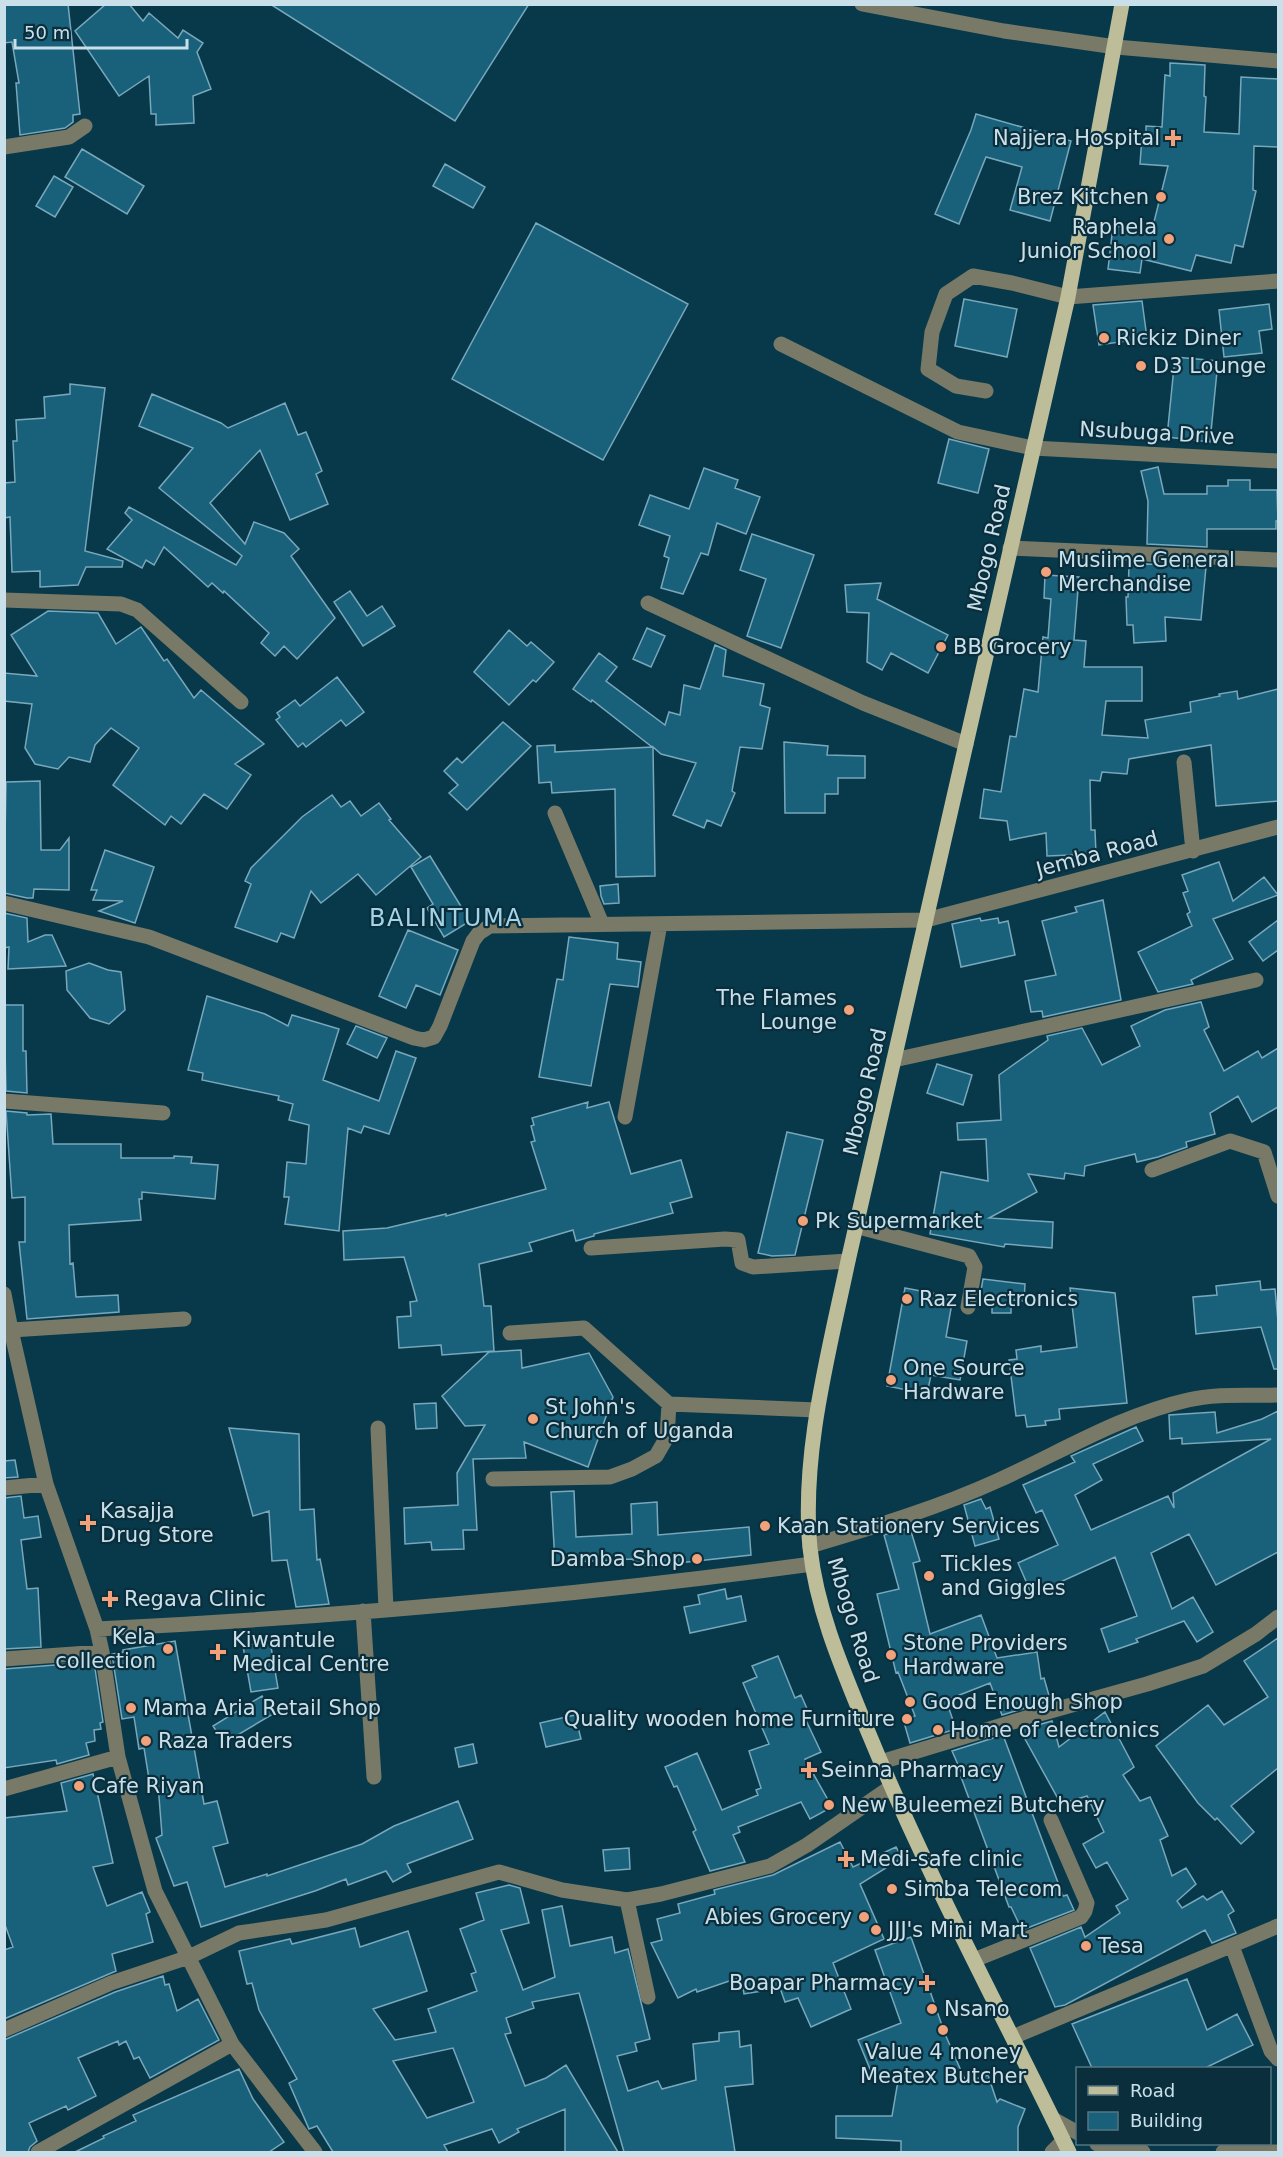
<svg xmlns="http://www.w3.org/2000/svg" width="1283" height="2157" font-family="'DejaVu Sans',sans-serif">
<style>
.building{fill:#19617a;stroke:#79a7bb;stroke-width:1.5;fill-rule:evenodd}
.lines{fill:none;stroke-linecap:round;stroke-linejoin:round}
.minor{stroke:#797967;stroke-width:15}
.major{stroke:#bebd99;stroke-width:15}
.poi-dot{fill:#f1a27b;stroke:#0a2e3b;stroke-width:2}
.labels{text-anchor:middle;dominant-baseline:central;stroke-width:4.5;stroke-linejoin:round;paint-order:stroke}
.poi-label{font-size:21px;fill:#c9e0eb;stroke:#0a2e3b;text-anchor:start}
.street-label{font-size:21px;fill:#c9e0eb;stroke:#0a2e3b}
.quarter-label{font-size:24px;letter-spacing:1.5px;fill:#a4d3e8;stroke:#0a2e3b}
</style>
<rect width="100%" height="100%" fill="#07394a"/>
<!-- building -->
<path class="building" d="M4 4H68L80 114 73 115V122L65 128 20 135 16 83H19L12 42 4 43Z
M106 4H129L143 21 149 13 178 38 183 30 203 43 197 52 211 89 193 96 194 123 156 125V114H151L149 76 119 96 75 31Z
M270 4H529L455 121Z
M1170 63 1205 65 1204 96 1206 97 1204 132 1239 134 1241 77 1278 79V147L1254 146 1253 190 1256 191 1243 247 1235 245 1231 263 1196 255 1191 271 1142 259 1140 273 1108 269 1113 226 1152 230 1168 166 1140 164 1142 137H1146V126L1162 127 1165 75 1170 76Z
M976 114 1071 141 1050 221 1010 210 1022 167 986 157 959 224 935 214 971 130Z
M82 149 144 186 127 214 65 177Z
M445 164 485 187 473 208 433 186Z
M54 176 73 187 55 217 36 206Z
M536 223 688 304 603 460 452 379Z
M964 299 1017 309 1007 357 955 346Z
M1142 301 1147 338 1099 345 1093 305Z
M1269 304 1272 329 1259 331 1262 353 1224 357 1219 310Z
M1175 357 1218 361 1210 442 1167 437Z
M70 384 105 388 85 551 123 561 122 567H86L78 585 40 587V571L12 572 10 517 4 518V483L15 482 13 441H17L16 420 45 418 44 397 70 394Z
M152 394 221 423 228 428 285 403 298 435 306 432 322 471 316 474 328 504 290 520 260 450 210 503 245 544 254 522 284 533 299 549 291 556 335 618 297 659 284 646 275 656 261 643 269 633 224 591 223 593 212 583 208 587 164 547 154 565 146 560 142 568 107 549 132 520 125 513 129 507 236 565 242 556 159 488 193 448 139 426Z
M949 439 989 449 978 493 938 483Z
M1158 467 1164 494H1207V486H1228V480H1250V490H1277L1278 521H1276V529H1207V547L1147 544 1148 501 1141 471Z
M704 468 738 480 735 488 760 497 746 534 717 523 708 555 701 553 683 594 661 588 669 558 664 556 670 536 639 525 650 495 689 509Z
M752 534 814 555 781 648 747 636 766 579 740 570Z
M1147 564 1206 567 1201 620 1165 617 1166 641 1134 643 1133 625H1127L1126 597H1128L1129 565Z
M1045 575 1079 577 1074 640 1086 641 1084 667H1142V701H1106L1102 735 1148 738 1145 720 1191 712 1190 702 1220 696 1219 694 1237 691 1238 699 1278 689V801L1216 806 1211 745 1129 759 1127 774 1102 772 1100 781 1090 780 1091 830H1095L1096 854 1047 856 1046 833 1010 840 1007 821 980 818 984 789 1001 792 1010 736 1016 737 1024 689 1038 692 1043 637 1048 638 1051 599 1044 598Z
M881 583 877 599 948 635 928 673 891 653 882 670 867 662 869 613 847 612 845 585Z
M350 591 367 616 382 606 395 626 363 646 334 602Z
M48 611 98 613 116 644 141 627 164 661 167 659 194 698 201 690 264 744 235 764 251 775 227 809 204 794 181 824 171 816 165 825 113 785 139 748 111 728 95 745 90 762 69 757 58 769 35 764 25 748 32 704 4 701V673L37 676 11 635Z
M647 628 665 636 651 667 633 659Z
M509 630 527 646 531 642 554 662 536 682 533 680 509 705 474 672Z
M715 645 726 650 723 676 764 684 760 705 770 708 762 749 740 747 732 791 735 793 721 826 707 820 704 828 673 815 696 763 661 754 653 747 655 876 616 877 615 789 552 793 551 782 539 783 537 746 555 745V752L652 747 592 700 591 702 573 689 599 653 617 667 606 681 665 725 669 712 680 715 684 685 700 689Z
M337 677 364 712 346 726 341 720 306 747 303 743 298 747 276 720 280 717 277 713 295 700 300 706Z
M503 722 531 746 467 810 449 793 458 785 444 771 457 758 462 763Z
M784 742 828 746 827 755 865 756V778H838V794H825V813H785Z
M40 781 41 850H60L69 838V890L34 889 33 898H27L4 893 6 782Z
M332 795 341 807 350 801 361 816 379 803 391 819 389 820 421 857 376 895 358 874 321 903 311 891 294 938 281 933 277 942 235 927 251 884 245 881 251 868 302 817Z
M105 850 154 867 135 923 99 911 123 901 93 900 97 890H91Z
M430 856 470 921 444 937 427 908 433 904 411 867Z
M1219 862 1233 901 1264 877 1278 895 1213 919 1233 959 1191 980 1193 984 1158 992 1138 952 1192 926 1187 914 1190 912 1183 893 1188 891 1182 875Z
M618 884 619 903 604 904 601 896 600 886Z
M1103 900 1121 1000 1043 1017 1042 1011 1031 1012 1025 981 1056 975 1042 921 1077 912 1075 907Z
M4 913 27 918 28 942 45 935H52L66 966 8 969 9 947 4 948Z
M980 918 981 921 998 918 999 923 1008 921 1015 955 961 967 952 924Z
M1278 920V950L1263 961 1249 942Z
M408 930 458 950 440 995 416 985 406 1008 379 996Z
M569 937 618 943 617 959 641 962 638 987 610 984 591 1086 539 1077 557 979 563 980Z
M89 963 108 970 121 972 125 1010 109 1024 90 1018 67 990 66 971Z
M207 996 265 1014 288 1026 292 1015 339 1029 323 1080 379 1101 396 1051 416 1058 389 1134 364 1126 361 1133 348 1128 339 1231 285 1224 289 1197H284L287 1162 306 1164 309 1125 289 1120 293 1104 278 1100 279 1096 202 1080 203 1073 188 1070Z
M1201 1002 1209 1027 1204 1030 1224 1071 1258 1051 1262 1058 1278 1048V1107L1252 1122 1238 1096 1210 1113 1215 1134 1186 1142 1187 1147 1158 1157 1137 1162 1135 1154 1085 1166 1084 1176 1065 1173 1064 1179 1028 1174 1037 1192 989 1218 1053 1222 1052 1248 1005 1244 1004 1247 930 1234 941 1172 988 1181 986 1139 958 1140 957 1123 1001 1120 999 1075 1048 1040 1047 1036 1082 1028 1102 1065 1140 1046 1131 1026 1165 1010Z
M4 1005H23V1051H26L27 1093 6 1091Z
M356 1026 387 1038 377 1058 347 1044Z
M937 1064 972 1075 963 1105 927 1093Z
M588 1102 587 1108 609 1102 631 1174 681 1160 692 1197 670 1203 673 1213 594 1234V1236L576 1241 573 1230 529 1243 532 1251 479 1264 484 1306H491L494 1351 442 1355 441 1345 399 1348 397 1317 411 1316 410 1302 417 1301 404 1257 344 1260 343 1231 387 1228 446 1214V1216L546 1189 531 1142 535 1141 531 1126 534 1125 532 1118Z
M6 1111 27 1113V1115L51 1114 53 1144H121V1158H174V1156L192 1157 191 1163 218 1165 215 1199 142 1192V1199H139L141 1220 69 1225 70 1264 73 1263 76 1297 118 1295 119 1312 27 1319 19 1242H25V1197L12 1198Z
M787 1132 823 1140 795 1255 772 1256 758 1253Z
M983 1279 1025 1284 1024 1301 1011 1300V1313H992V1298L980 1296Z
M1260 1281 1261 1290 1275 1289 1278 1321V1369H1274L1261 1327 1196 1334 1193 1297 1217 1295 1216 1286Z
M905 1288 953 1297 946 1337 967 1341 960 1380 931 1375 927 1394 887 1386Z
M1070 1288 1115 1293 1127 1403 1059 1409 1060 1419 1045 1421 1046 1425 1027 1427 1025 1415 1016 1416 1009 1360 1017 1359 1016 1350 1041 1346V1352L1077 1347Z
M521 1350 522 1368 589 1353 613 1397 588 1467 524 1442 526 1458 473 1459 477 1530H463L464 1549 432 1550 431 1542 405 1544 404 1508 458 1505 457 1473 485 1425 465 1426 442 1396 489 1352Z
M436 1403 437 1428 416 1429 414 1404Z
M1278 1411V1552L1216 1585 1189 1534 1151 1553 1172 1609 1193 1597 1213 1632 1197 1642 1184 1621 1136 1639 1138 1642 1109 1652 1101 1629 1137 1616 1115 1557 1032 1595 1018 1563 1058 1545 1042 1510 1036 1513 1023 1485 1075 1462 1071 1456 1136 1427 1143 1441 1093 1464 1102 1480 1075 1495 1091 1530 1168 1496 1174 1508 1173 1493 1271 1439 1182 1444V1438L1170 1439 1169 1415 1215 1412 1217 1433 1262 1419Z
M229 1428 299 1434 300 1510 314 1509 317 1560 320 1559 329 1604 296 1607 287 1560 272 1561 269 1511 253 1516Z
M15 1460 18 1477 4 1478V1461Z
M574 1491 576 1537 632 1534 631 1504 657 1502 658 1535 749 1527 751 1555 660 1565 634 1566 633 1559 555 1563 551 1492Z
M21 1496 24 1518 38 1516 41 1537 21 1540 27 1589 38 1588 41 1647 4 1649V1498Z
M981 1499 986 1509 990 1507 999 1539 975 1546 964 1505Z
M910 1528 920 1561 913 1563 930 1634 981 1615 997 1658 1037 1652 1041 1679 1044 1678 1050 1699 1046 1700V1702L1002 1715 990 1683 952 1698 953 1700 947 1703 956 1729 910 1743 903 1719 915 1716 898 1672 896 1673 877 1594 899 1589 884 1535Z
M725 1589 727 1599 741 1596 746 1621 690 1633 684 1607 700 1604 698 1595Z
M1278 1638V1768L1231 1806 1254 1832 1241 1844 1217 1818 1215 1820 1198 1803 1156 1746 1208 1705 1224 1725 1268 1697 1244 1661Z
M175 1641 204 1804 217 1801 228 1843 213 1847 225 1887 267 1874V1876L362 1844 394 1826 458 1801 473 1839 407 1864 411 1872 393 1882 386 1871 348 1885 346 1879 315 1891 201 1927 187 1882 174 1886 156 1838 162 1835 158 1784 150 1785 144 1748 139 1749 134 1717 122 1719 112 1654 123 1652V1650Z
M270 1641 278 1688 251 1692 243 1646Z
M778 1656 795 1698 801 1695 808 1711 803 1714 821 1752 805 1759 832 1807 810 1819 801 1802 738 1827 740 1832 733 1835 745 1862 710 1871 693 1832 696 1830 677 1786 674 1787 665 1767 697 1753 722 1810 758 1795 756 1790 761 1788 749 1751 769 1744 743 1683 757 1677 752 1666Z
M94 1662 103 1722 100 1723 101 1729 94 1730 95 1741 86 1743 89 1755 57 1764 56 1760 4 1768V1669Z
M262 1696 273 1714 224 1743 213 1726Z
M1105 1712 1134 1767 1123 1775 1140 1801 1150 1797 1168 1836 1160 1840 1172 1876 1186 1868 1196 1884 1177 1901 1182 1908 1203 1896 1207 1900 1222 1891 1234 1911 1228 1915 1236 1933 1212 1943 1205 1930 1065 2005 1055 2007 1030 1948 1081 1927 1085 1937 1120 1913 1116 1906 1128 1899 1107 1862 1096 1868 1083 1844 1104 1832 1087 1796 1061 1804 1020 1730 1052 1721 1059 1747Z
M575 1715 581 1739 546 1747 540 1723Z
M1003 1735 1063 1896 1067 1895 1074 1910 1022 1930 1011 1907H1009L961 1777 963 1776 952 1751Z
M473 1744 477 1763 459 1767 455 1748Z
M93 1774 113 1863 93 1867 107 1906 142 1892 150 1912 146 1914 153 1942 112 1954 116 1971 4 2019V1950L13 1947 4 1922V1818L67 1811 61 1783Z
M840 1842 853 1867 896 1847 902 1858 860 1884 884 1939 833 1963 851 2009 811 2027 798 1998 785 2002 780 1988 744 1994 741 1977 697 1992 696 1989 678 1998 651 1943 662 1940 657 1919 680 1913 678 1904 715 1894 714 1890 773 1875Z
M629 1848 630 1869 605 1871 603 1850Z
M509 1885 520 1888 529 1923 501 1930 523 1990 555 1977 542 1910 562 1906 570 1946 612 1937 615 1953 628 1949 650 2039 635 2043 637 2051 617 2056 628 2091 658 2081 662 2089 696 2080 693 2044 719 2041V2033L739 2031 740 2047 751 2045 753 2084 725 2087 735 2152H624L579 1993 532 2002 534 2008 506 2018 511 2033 505 2034 525 2086 546 2078 566 2065 618 2152H565V2109L517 2129 519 2132 499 2143 492 2129 444 2145 448 2152H333L317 2126 309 2129 289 2083 297 2079 259 2010 252 1983 247 1984 239 1951 290 1939 292 1944 355 1928 360 1947 408 1931 427 1991 373 2009 395 2040 436 2032 428 2009 477 1991 471 1974 476 1972 460 1929 484 1920 476 1893ZM453 2048 474 2102 427 2118 393 2061Z
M911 1937 945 2034 966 2082 988 2075 997 2102 1000 2099 1025 2109 1018 2127V2152H901V2141L836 2138V2116H892L899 2075 875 2081 858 2040 901 2023 875 1950Z
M163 1976 165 1985 169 1984 177 2011 198 1999 219 2040 150 2078 139 2057 134 2059 126 2041 119 2045 118 2041 78 2058 96 2096 68 2110 66 2106 29 2123 37 2141 30 2147 28 2152H4V2040L115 1992Z
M1187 1979 1207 2030 1237 2014 1253 2045 1205 2068H1092L1072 2024Z
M239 2069 253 2099 284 2142 269 2152H75L104 2138 103 2136 136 2121 133 2115Z"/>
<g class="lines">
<!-- minor -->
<path class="minor" d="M862 4 1004 31 1116 47 1278 61
M4 147 69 137 85 126
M781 344 958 432 1033 448 1278 461
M986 391 956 386 928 369 932 332 946 294 973 276 1012 283 1068 297 1278 281
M1010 548 1278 560
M4 600 121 604 137 610 241 702
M648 603 863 703 966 744
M1184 762 1193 851
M555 813 602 924
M4 903 149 937 414 1038 424 1040 434 1037 440 1026 473 941 479 933 490 926 926 920 1278 827
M894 1060 1256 980
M4 1101 163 1113
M625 1117 660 924
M1152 1170 1230 1141 1264 1152 1278 1196
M855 1226 969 1256 975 1267 968 1307
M591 1248 725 1239 738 1240 742 1263 753 1267 848 1261
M4 1294 11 1330 46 1484 97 1629 102 1652 118 1757 155 1891 232 2044 315 2152
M11 1330 184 1319
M510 1333 584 1328 669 1404
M378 1428 386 1609
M493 1479 610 1477 632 1469 656 1456 667 1437 669 1404 817 1410
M4 1488 46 1484
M810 1546C874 1527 938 1508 999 1480 1061 1452 1121 1415 1188 1400 1217 1393 1249 1396 1278 1395
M363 1611 374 1777
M97 1629C336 1617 575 1596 812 1564
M4 1659 102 1652
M881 1762 1036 1715 1147 1684 1203 1666 1256 1634 1278 1617
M4 1789 118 1757
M627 1900 661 1894 770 1866 807 1845 891 1787
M1232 1946 1271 2051 1278 2059
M974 1960 1081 1917 1085 1911 1087 1903 1051 1820
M4 2030 111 1983 189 1957 239 1933 326 1920 499 1872 562 1890 627 1900 648 1997
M1013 2037 1278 1926
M1053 2119 1078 2133
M1097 2144 1143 2152
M38 2152 232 2044
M1052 2152 1063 2141
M1223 2152H1278"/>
<!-- major -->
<path class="major" d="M1069 2152C1002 2013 928 1877 869 1734 845 1675 817 1613 810 1548 801 1454 829 1352 848 1261L1068 297 1122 4"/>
</g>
<!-- markers -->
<g class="poi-dot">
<path d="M1170 129h6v6h6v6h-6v6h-6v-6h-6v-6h6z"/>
<circle cx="1161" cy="197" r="6"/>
<circle cx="1169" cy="239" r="6"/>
<circle cx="1104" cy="338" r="6"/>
<circle cx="1141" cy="366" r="6"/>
<circle cx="1046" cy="572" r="6"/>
<circle cx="941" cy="647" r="6"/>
<circle cx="849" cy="1010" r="6"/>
<circle cx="803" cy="1221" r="6"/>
<circle cx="907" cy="1299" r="6"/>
<circle cx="891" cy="1380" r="6"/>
<circle cx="533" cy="1419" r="6"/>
<path d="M85 1514h6v6h6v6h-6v6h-6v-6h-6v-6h6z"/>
<circle cx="765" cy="1526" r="6"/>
<circle cx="697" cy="1559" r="6"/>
<circle cx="929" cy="1576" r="6"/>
<path d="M107 1590h6v6h6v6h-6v6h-6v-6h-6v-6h6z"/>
<circle cx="168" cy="1649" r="6"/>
<path d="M215 1643h6v6h6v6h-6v6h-6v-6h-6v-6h6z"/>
<circle cx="891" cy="1655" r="6"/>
<circle cx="910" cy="1702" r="6"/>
<circle cx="131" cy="1708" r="6"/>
<circle cx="907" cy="1719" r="6"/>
<circle cx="938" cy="1730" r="6"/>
<circle cx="146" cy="1741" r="6"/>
<path d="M806 1761h6v6h6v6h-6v6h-6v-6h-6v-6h6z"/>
<circle cx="79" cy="1786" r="6"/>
<circle cx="829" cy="1805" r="6"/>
<path d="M843 1850h6v6h6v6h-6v6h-6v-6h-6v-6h6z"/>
<circle cx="892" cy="1889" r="6"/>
<circle cx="864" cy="1917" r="6"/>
<circle cx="876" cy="1930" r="6"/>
<circle cx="1086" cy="1946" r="6"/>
<path d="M924 1974h6v6h6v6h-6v6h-6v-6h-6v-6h6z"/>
<circle cx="932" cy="2009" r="6"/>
<circle cx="943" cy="2030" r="6"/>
</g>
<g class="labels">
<!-- poi labels -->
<g class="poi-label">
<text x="1160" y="138" text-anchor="end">Najjera Hospital</text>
<text x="1149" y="197" text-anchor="end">Brez Kitchen</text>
<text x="1157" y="227" text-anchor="end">Raphela<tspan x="1157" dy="24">Junior School</tspan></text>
<text x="1116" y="338">Rickiz Diner</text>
<text x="1153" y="366">D3 Lounge</text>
<text x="1058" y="560">Musiime General<tspan x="1058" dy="24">Merchandise</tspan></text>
<text x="953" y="647">BB Grocery</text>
<text x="837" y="998" text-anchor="end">The Flames<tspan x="837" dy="24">Lounge</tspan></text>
<text x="815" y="1221">Pk Supermarket</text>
<text x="919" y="1299">Raz Electronics</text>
<text x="903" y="1368">One Source<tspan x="903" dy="24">Hardware</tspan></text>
<text x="545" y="1407">St John's<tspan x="545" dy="24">Church of Uganda</tspan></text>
<text x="100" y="1511">Kasajja<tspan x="100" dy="24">Drug Store</tspan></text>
<text x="777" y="1526">Kaan Stationery Services</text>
<text x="685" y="1559" text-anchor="end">Damba Shop</text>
<text x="941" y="1564">Tickles<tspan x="941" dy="24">and Giggles</tspan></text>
<text x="124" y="1599">Regava Clinic</text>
<text x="156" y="1637" text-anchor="end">Kela<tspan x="156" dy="24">collection</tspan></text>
<text x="232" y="1640">Kiwantule<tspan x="232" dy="24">Medical Centre</tspan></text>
<text x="903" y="1643">Stone Providers<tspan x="903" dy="24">Hardware</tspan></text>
<text x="922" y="1702">Good Enough Shop</text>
<text x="143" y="1708">Mama Aria Retail Shop</text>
<text x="895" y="1719" text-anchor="end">Quality wooden home Furniture</text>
<text x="950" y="1730">Home of electronics</text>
<text x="158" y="1741">Raza Traders</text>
<text x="821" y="1770">Seinna Pharmacy</text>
<text x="91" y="1786">Cafe Riyan</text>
<text x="841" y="1805">New Buleemezi Butchery</text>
<text x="860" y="1859">Medi-safe clinic</text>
<text x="904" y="1889">Simba Telecom</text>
<text x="852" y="1917" text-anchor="end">Abies Grocery</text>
<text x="888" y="1930">JJJ's Mini Mart</text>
<text x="1098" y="1946">Tesa</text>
<text x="915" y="1983" text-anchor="end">Boapar Pharmacy</text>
<text x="944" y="2009">Nsano</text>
<text x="943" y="2052" text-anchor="middle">Value 4 money<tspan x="943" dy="24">Meatex Butcher</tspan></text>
</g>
<!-- street labels -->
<g class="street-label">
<text transform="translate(1157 433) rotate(3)">Nsubuga Drive</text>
<text transform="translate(989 548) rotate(-77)">Mbogo Road</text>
<text transform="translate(1097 854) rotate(-15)">Jemba Road</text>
<text transform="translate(865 1092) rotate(-77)">Mbogo Road</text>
<text transform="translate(853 1620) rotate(73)">Mbogo Road</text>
</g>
<!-- quarter labels -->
<g class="quarter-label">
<text x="446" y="918">BALINTUMA</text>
</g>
</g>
<!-- border -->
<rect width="1283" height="2157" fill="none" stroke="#c9e0eb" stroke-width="12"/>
<!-- legend -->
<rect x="1076" y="2067" width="195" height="78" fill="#0a2e3b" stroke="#567581" stroke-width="1.5"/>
<rect x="1088" y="2086" width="30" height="9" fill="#bebd99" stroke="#567581" stroke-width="1.5"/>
<text x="1130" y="2097" font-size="18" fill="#c9e0eb">Road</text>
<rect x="1088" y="2112" width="30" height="18" fill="#19617a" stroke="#567581" stroke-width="1.5"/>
<text x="1130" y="2127" font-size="18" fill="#c9e0eb">Building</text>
<!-- scale -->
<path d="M15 39v9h172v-9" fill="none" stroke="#c9e0eb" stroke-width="3"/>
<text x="24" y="39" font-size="18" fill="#c9e0eb" stroke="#0a2e3b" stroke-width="4.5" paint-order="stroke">50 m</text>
</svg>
